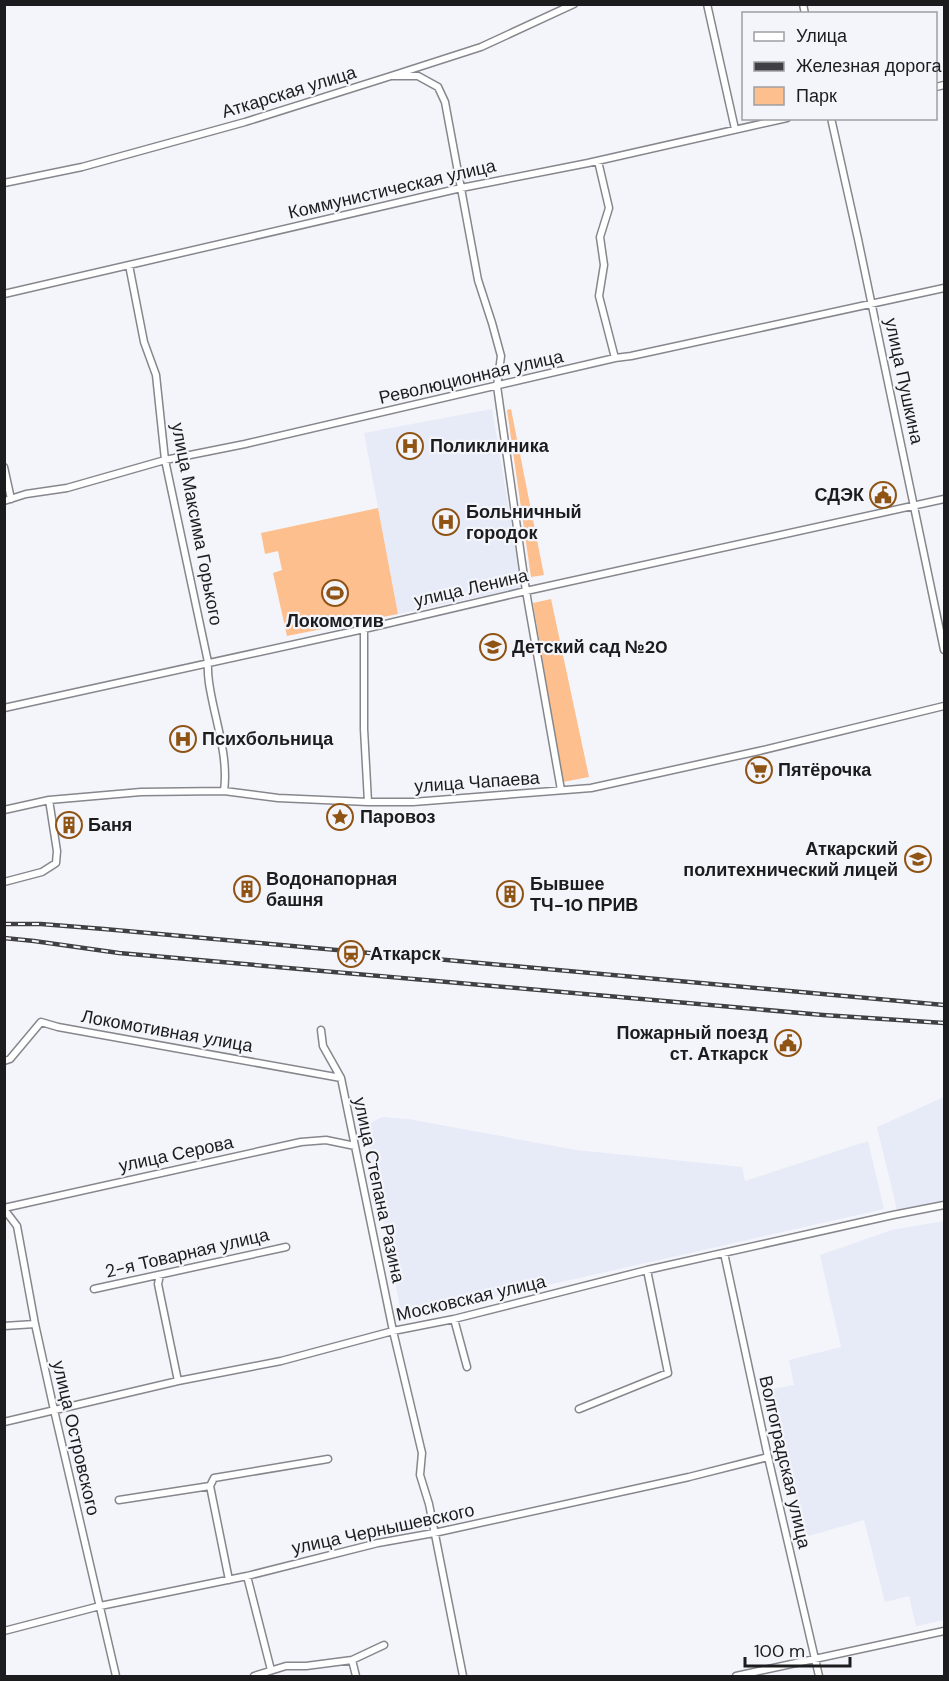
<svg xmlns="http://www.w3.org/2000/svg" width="949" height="1681" font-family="'DM Sans',sans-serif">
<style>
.built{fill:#e7eaf7}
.green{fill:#fcbf8d}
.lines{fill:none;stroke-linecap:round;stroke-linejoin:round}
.street-casing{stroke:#86878c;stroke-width:9}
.street{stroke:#fff;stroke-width:6}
.rail-casing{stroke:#404042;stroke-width:4.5}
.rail{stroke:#f4f5fb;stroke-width:2;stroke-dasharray:7;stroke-linecap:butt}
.labels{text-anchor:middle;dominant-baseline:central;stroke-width:4.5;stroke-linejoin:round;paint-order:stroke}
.street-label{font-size:18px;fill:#1c1c1e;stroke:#f4f5fb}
.poi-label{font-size:18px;font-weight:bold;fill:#1c1c1e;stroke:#f4f5fb;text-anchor:start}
</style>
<rect width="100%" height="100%" fill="#f4f5fb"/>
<!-- built -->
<path class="built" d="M492 409 522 588 398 614 364 433Z
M944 1097V1200L897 1210 877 1127Z
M382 1117 408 1119 576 1150 742 1167 745 1181 868 1141 884 1209 402 1318 367 1137V1128L372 1122Z
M944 1221V1620L916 1626 909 1596 885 1602 864 1520 805 1537 767 1390 794 1385 789 1360 841 1347 820 1255 892 1230Z"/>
<!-- green -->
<path class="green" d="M511 409 544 575 531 577 507 410Z
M378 508 398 614 287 636 273 573 282 570 278 551 265 554 261 533Z
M551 599 589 777 563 782 533 603Z"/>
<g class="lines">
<defs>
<path id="street" d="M707 4 735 129
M803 4 805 14
M391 76H418L438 87 445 102 478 280 492 323 501 356 497 386 526 591 561 790
M936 87 944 85
M831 118 858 239 944 650
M598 161 609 208 600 237 604 265 599 296 615 358
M4 183 82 167 245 122 391 76 481 47 574 4
M129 265 144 342 156 375 165 460 208 662C207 677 210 690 213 704 219 732 228 762 224 791
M4 294 461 188 588 163 787 118
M4 467 11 499
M4 501 26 494 67 488 165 460 245 444 615 358 631 356 944 288
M364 629V729L368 802
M4 708 364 629 526 591 944 499
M4 810 49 800 141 792 224 791 278 798 368 802H413L591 788 759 751 944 706
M4 882 42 872 56 863 57 851 49 800
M321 1030 323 1046 341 1078 393 1331 422 1453 420 1475 429 1504 463 1676
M4 1061 10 1059 41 1022 58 1027 341 1078
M4 1208 301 1142 326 1140 355 1146
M4 1209 17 1226 35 1324 54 1410 116 1676
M724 1253 768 1457 819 1676
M160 1275 158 1284 178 1381
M94 1289 286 1247
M454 1319 467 1367
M4 1326 35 1324
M579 1409 668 1373 647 1270
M4 1422 178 1381 281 1361 393 1331 454 1319 647 1270 893 1215 944 1205
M210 1486 229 1580
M119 1500 210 1486 214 1478 328 1459
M247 1576 271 1670
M4 1631 100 1606 247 1576 378 1543 434 1533 689 1477 768 1457
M352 1660 356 1676
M254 1676 286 1666H306L352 1660 384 1645
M736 1676 944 1631"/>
</defs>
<!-- street casing -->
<use href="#street" class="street-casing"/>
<!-- street -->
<use href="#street" class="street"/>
<defs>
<path id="rail" d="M4 924H41L104 929 944 1005
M4 938 34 941 119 953 823 1015 944 1023"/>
</defs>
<!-- rail casing -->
<use href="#rail" class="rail-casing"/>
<!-- rail -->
<use href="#rail" class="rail"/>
</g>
<!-- icons -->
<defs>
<symbol id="hospital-ring" viewBox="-11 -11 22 22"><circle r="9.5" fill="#f4f5fb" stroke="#8f5314" stroke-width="1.5"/><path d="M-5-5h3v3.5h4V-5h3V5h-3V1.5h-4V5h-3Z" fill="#8f5314"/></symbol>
<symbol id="civic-ring" viewBox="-11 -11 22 22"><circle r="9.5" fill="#f4f5fb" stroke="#8f5314" stroke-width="1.5"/><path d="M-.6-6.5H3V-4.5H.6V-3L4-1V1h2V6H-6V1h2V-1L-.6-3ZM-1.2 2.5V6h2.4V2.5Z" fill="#8f5314"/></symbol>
<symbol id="stadium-ring" viewBox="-11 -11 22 22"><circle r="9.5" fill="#f4f5fb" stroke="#8f5314" stroke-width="1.5"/><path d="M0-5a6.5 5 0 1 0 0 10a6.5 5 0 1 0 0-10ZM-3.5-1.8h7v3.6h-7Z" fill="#8f5314"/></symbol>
<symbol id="school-ring" viewBox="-11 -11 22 22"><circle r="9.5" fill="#f4f5fb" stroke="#8f5314" stroke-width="1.5"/><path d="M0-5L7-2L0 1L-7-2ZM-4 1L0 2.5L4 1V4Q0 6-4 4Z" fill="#8f5314"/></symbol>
<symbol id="supermarket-ring" viewBox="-11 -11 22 22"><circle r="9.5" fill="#f4f5fb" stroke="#8f5314" stroke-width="1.5"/><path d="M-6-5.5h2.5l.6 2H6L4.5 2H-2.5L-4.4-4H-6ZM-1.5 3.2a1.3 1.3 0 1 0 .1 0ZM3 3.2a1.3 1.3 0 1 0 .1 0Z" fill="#8f5314"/></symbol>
<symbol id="sight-ring" viewBox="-11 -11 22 22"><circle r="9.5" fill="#f4f5fb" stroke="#8f5314" stroke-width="1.5"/><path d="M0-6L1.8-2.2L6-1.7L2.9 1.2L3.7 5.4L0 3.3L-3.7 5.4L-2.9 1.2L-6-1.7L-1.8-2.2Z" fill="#8f5314"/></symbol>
<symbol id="building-ring" viewBox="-11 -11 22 22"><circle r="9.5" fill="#f4f5fb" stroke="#8f5314" stroke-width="1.5"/><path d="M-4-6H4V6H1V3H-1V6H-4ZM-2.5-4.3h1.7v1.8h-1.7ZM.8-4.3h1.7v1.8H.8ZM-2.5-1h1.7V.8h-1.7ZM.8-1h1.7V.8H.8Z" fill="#8f5314"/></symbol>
<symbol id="station-ring" viewBox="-11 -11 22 22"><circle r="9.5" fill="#f4f5fb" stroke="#8f5314" stroke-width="1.5"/><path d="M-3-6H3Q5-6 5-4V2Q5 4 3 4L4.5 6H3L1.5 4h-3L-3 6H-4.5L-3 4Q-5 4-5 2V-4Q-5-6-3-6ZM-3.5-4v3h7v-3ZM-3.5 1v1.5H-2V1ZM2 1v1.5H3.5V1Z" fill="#8f5314"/></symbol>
</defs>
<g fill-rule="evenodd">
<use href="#hospital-ring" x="395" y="431" width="30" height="30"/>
<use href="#civic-ring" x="868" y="480" width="30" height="30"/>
<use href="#hospital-ring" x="431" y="507" width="30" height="30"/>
<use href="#stadium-ring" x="320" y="578" width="30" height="30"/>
<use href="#school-ring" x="478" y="632" width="30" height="30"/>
<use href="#hospital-ring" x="168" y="724" width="30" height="30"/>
<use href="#supermarket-ring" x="744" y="755" width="30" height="30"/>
<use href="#sight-ring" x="325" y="802" width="30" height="30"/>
<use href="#building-ring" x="54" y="810" width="30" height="30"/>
<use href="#school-ring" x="903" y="844" width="30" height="30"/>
<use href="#building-ring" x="232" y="874" width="30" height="30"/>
<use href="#building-ring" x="495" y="879" width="30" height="30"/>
<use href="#station-ring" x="336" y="939" width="30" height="30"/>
<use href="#civic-ring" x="773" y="1028" width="30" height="30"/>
</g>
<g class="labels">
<!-- street labels -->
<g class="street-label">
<text transform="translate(289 92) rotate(-17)">Аткарская улица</text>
<text transform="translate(392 189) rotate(-13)">Коммунистическая улица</text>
<text transform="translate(471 377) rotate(-13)">Революционная улица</text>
<text transform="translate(904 381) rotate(78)">улица Пушкина</text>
<text transform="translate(197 524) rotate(79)">улица Максима Горького</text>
<text transform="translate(471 588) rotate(-13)">улица Ленина</text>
<text transform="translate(477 782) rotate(-4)">улица Чапаева</text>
<text transform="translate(167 1031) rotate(10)">Локомотивная улица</text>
<text transform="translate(176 1154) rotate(-12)">улица Серова</text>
<text transform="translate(379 1190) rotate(78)">улица Степана Разина</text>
<text transform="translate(187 1253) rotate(-13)">2-я Товарная улица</text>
<text transform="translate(471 1298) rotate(-13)">Московская улица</text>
<text transform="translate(76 1438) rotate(77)">улица Островского</text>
<text transform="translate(785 1462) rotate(77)">Волгоградская улица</text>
<text transform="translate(383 1529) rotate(-12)">улица Чернышевского</text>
</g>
<!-- poi labels -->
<g class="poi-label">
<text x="430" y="446">Поликлиника</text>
<text x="864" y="495" text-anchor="end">СДЭК</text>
<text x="466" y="512">Больничный<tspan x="466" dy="21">городок</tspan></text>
<text x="335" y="621" text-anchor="middle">Локомотив</text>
<text x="512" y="647">Детский сад №20</text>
<text x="202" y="739">Психбольница</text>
<text x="778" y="770">Пятёрочка</text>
<text x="360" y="817">Паровоз</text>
<text x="88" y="825">Баня</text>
<text x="898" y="849" text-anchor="end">Аткарский<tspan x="898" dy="21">политехнический лицей</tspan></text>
<text x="266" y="879">Водонапорная<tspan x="266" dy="21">башня</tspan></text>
<text x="530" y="884">Бывшее<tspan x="530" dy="21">ТЧ-10 ПРИВ</tspan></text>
<text x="370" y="954">Аткарск</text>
<text x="768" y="1033" text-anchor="end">Пожарный поезд<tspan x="768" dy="21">ст. Аткарск</tspan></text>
</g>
</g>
<!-- border -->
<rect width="949" height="1681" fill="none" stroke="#1c1c1e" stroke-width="12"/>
<!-- legend -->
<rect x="742" y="12" width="195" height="108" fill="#f4f5fb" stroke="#9e9ea3" stroke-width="1.5"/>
<rect x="754" y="32" width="30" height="9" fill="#ffffff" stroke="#9e9ea3" stroke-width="1.5"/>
<text x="796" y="42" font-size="18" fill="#1c1c1e">Улица</text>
<rect x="754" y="62" width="30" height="9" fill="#404042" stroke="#9e9ea3" stroke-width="1.5"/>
<text x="796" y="72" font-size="18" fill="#1c1c1e">Железная дорога</text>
<rect x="754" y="87" width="30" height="18" fill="#fcbf8d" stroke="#9e9ea3" stroke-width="1.5"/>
<text x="796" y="102" font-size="18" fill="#1c1c1e">Парк</text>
<!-- scale -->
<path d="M745 1657v9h105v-9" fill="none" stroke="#1c1c1e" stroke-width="3"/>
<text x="754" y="1657" font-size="18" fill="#1c1c1e" stroke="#f4f5fb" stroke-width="4.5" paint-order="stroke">100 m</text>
</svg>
